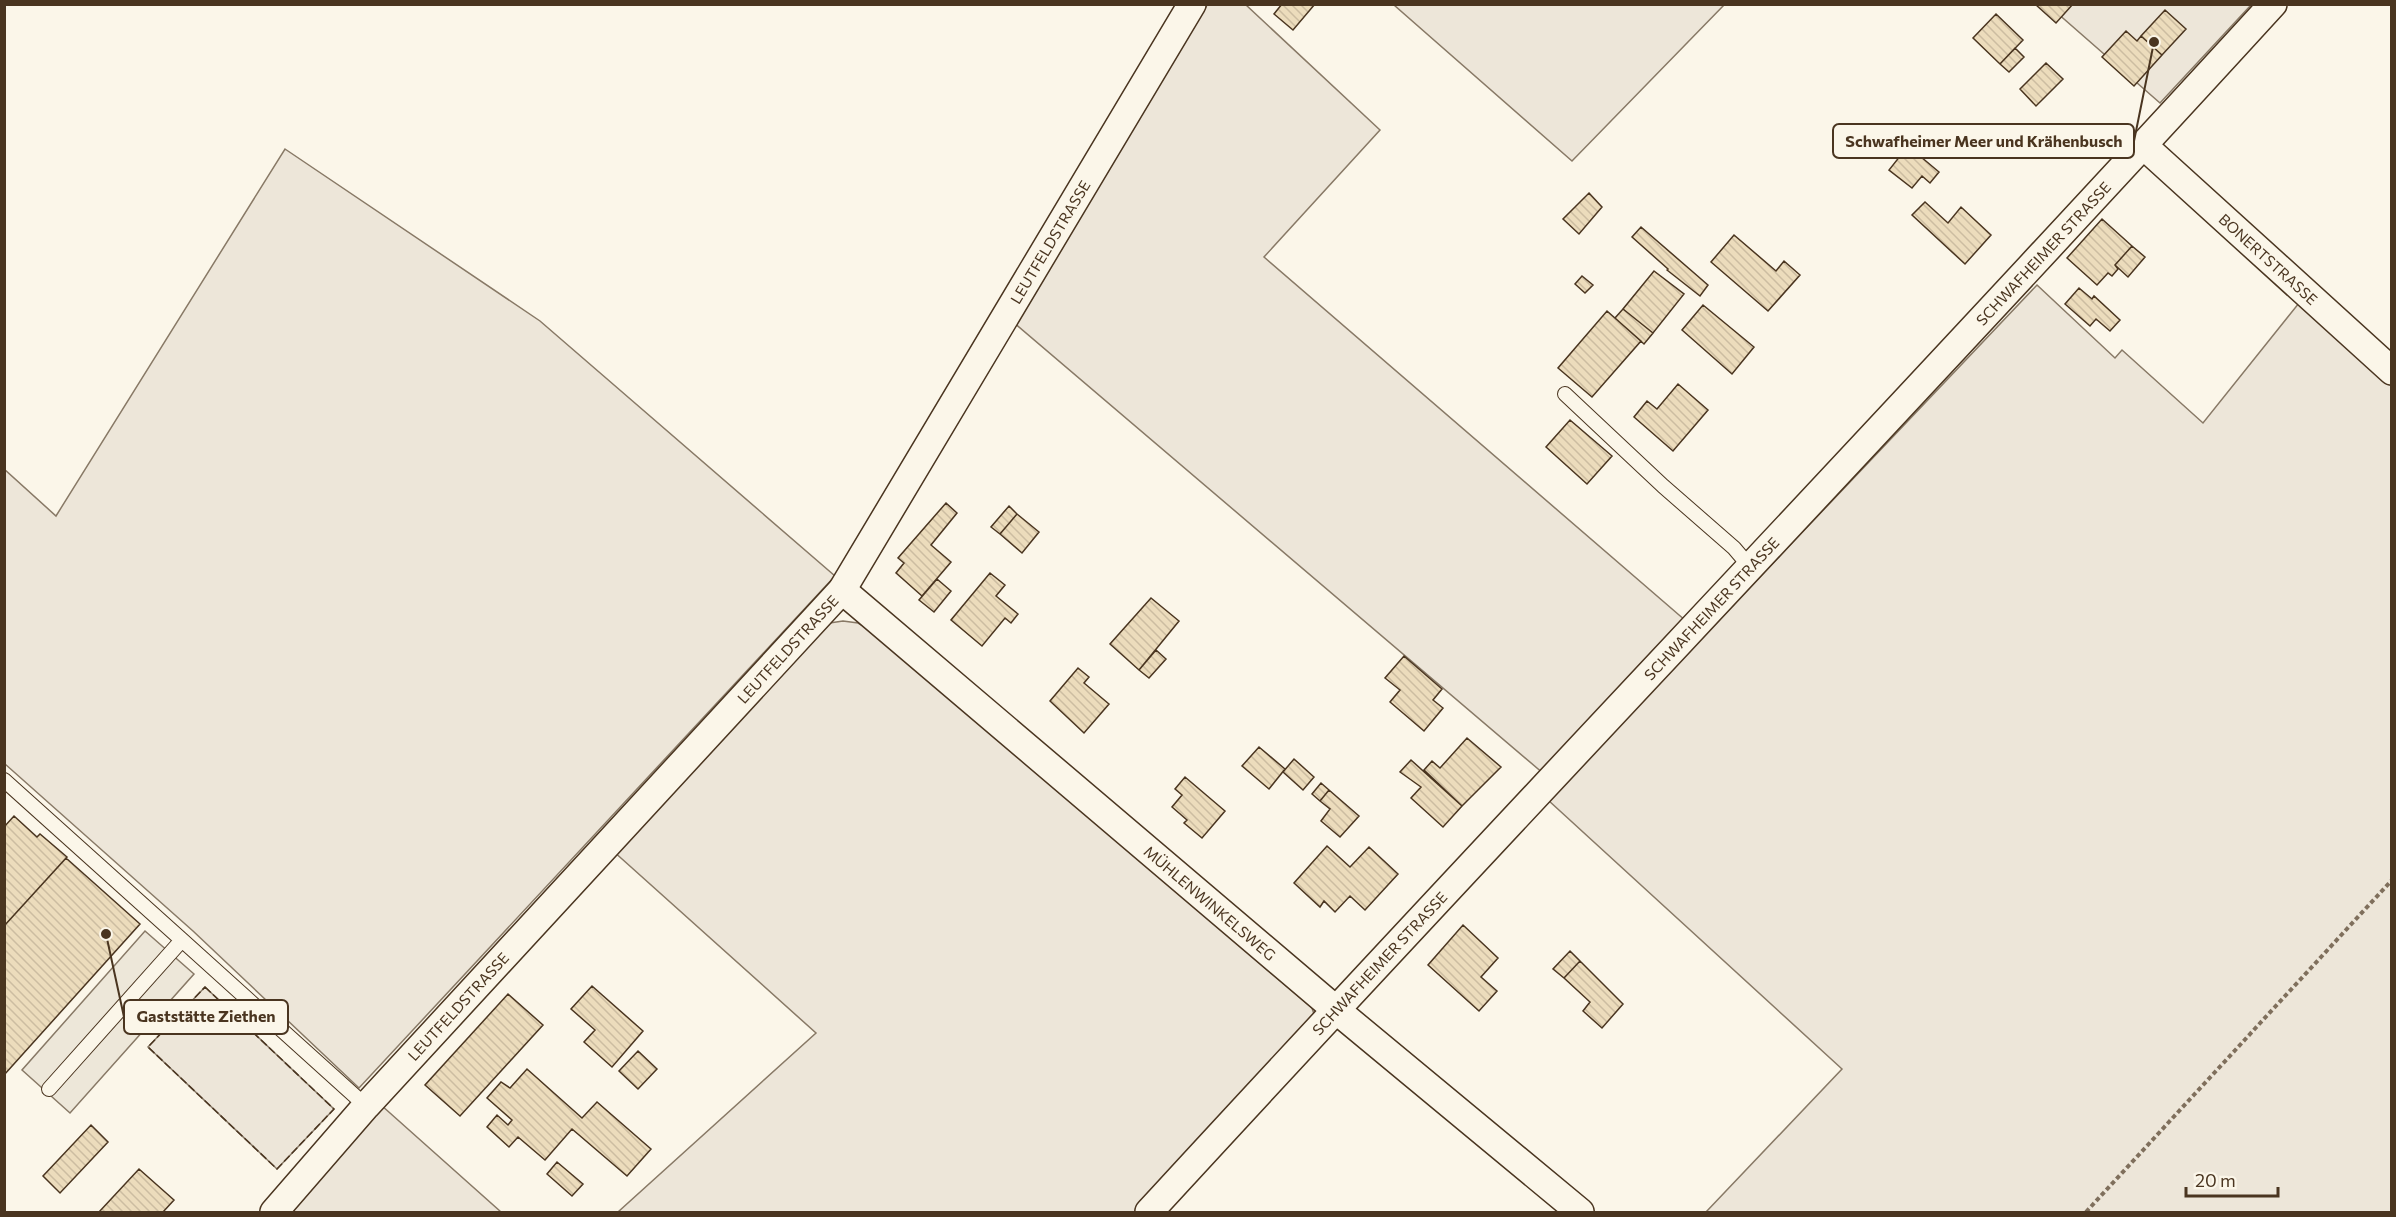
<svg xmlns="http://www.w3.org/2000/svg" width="2396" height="1217" font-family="Commissioner,sans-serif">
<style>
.green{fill:#ede6d9;stroke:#887966;stroke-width:1.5}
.parking{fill:#ede7d9;stroke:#887966;stroke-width:1.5}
.building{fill:url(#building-back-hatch);stroke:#4a3520;stroke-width:1.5}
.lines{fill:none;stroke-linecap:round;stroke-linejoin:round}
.service-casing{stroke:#4a3520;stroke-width:16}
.minor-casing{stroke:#4a3520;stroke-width:30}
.path{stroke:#7f6f5c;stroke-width:4;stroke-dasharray:4.5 3;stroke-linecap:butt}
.service{stroke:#fbf6e9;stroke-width:14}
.minor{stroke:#fbf6e9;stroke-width:27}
.fence{stroke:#4a3520;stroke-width:1.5;stroke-dasharray:8 3;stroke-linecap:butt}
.labels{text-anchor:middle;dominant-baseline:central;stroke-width:4.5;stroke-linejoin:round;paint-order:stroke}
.street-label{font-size:15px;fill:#4a3520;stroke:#fbf6e9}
.leader{fill:none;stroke:#4a3520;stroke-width:2}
.callout-dot{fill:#4a3520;stroke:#fbf6e9;stroke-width:2}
.callout{fill:#fbf6e9;stroke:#4a3520;stroke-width:2}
.callout-label{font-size:16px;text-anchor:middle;font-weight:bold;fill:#4a3520}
</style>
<defs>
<pattern id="building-back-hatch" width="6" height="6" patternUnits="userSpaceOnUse" patternTransform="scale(1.5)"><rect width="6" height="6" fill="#ecdcbc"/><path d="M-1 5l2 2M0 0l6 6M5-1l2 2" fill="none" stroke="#ccbda1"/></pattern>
</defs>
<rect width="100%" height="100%" fill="#fbf6e9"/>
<!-- green -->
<path class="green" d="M1207 5H1246L1380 130 1264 257 1686 621 1544 774 1013 322Z
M1394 5H1724L1572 161Z
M2048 5H2251L2160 103Z
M285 149 540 321 835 576 359 1088 193 931 5 764 4 469 56 516Z
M2037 285 2115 358 2122 350 2203 423 2299 303 2391 385V1212H1706L1842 1069 1548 800Z
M843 621 858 623 874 632 1312 1008 1315 1017 1136 1212H618L816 1033 612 850 823 624Z
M205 987 334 1109 277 1169 148 1047Z
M381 1105 501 1212H288Z"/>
<!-- parking -->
<path class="parking" d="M145 931 194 974 70 1113 22 1070Z"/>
<!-- building -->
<path class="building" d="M1282 4H1315L1293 30 1274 14Z
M2035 4H2073L2056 23Z
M2165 10 2186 29 2162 55 2141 36Z
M1996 14 2023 40 2000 64 1973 38Z
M2126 31 2137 41 2141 36 2162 55 2134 86 2102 57Z
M2015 48 2024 57 2009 72 2000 64Z
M2046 63 2063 79 2036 106 2020 89Z
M1908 146 1939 172 1930 183 1922 176 1912 188 1889 170Z
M1589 193 1602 207 1579 234 1563 219Z
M1925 202 1948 223 1961 207 1991 235 1965 264 1912 215Z
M2102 219 2132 246 2115 265 2118 269 2112 276 2108 273 2097 285 2067 258Z
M1641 227 1708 285 1700 296 1667 270 1668 269 1632 237Z
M1734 235 1776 271 1784 261 1800 275 1768 311 1711 262Z
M2132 246 2145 257 2128 277 2115 265Z
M1654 271 1684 294 1653 333 1623 309Z
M1582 276 1593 285 1585 293 1575 284Z
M2079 288 2092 299 2094 296 2120 320 2110 331 2096 319 2090 326 2065 304Z
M1703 305 1754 347 1732 374 1682 330Z
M1623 309 1653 333 1644 344 1615 318Z
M1607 311 1641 341 1592 397 1558 368Z
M1678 384 1708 410 1673 451 1634 417 1647 401 1657 409Z
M1570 420 1612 456 1587 484 1546 447Z
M946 503 957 513 931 545 951 562 922 596 896 573 904 563 898 558Z
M1009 506 1017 514 1000 534 991 527Z
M1017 514 1039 532 1022 553 1000 534Z
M990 573 1005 585 996 596 1018 614 1011 623 1005 618 982 646 951 620Z
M937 579 951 591 934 612 919 600Z
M1151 598 1179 621 1139 670 1110 644Z
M1156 650 1166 659 1149 678 1139 670Z
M1404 656 1442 689 1433 700 1443 708 1424 731 1390 702 1400 690 1385 678Z
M1078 668 1089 677 1084 683 1109 704 1084 733 1050 701Z
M1467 738 1501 767 1462 806 1424 770 1432 761 1440 768Z
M1259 747 1285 769 1269 789 1242 766Z
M1294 759 1314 777 1303 790 1283 772Z
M1411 760 1462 806 1443 827 1411 798 1421 787 1400 772Z
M1185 777 1225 811 1202 838 1184 823 1187 820 1172 807 1182 795 1175 789Z
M1321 783 1329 790 1320 801 1312 794Z
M1329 790 1359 816 1340 837 1321 821 1330 809 1320 801Z
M14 816 37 837 40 834 67 857 4 926V827Z
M1327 846 1350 867 1369 847 1398 874 1365 910 1350 896 1335 912 1324 901 1320 907 1294 883Z
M66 858 140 924 4 1075V926Z
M1463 925 1498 958 1481 977 1497 991 1479 1011 1428 965Z
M1570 951 1580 961 1564 978 1553 969Z
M1580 961 1623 1004 1602 1028 1583 1011 1590 1002 1564 978Z
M592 986 643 1031 612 1067 584 1042 595 1030 571 1009Z
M508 994 543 1025 460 1116 425 1085Z
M638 1051 657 1069 638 1089 619 1071Z
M527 1069 582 1118 597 1102 651 1149 627 1176 572 1129 545 1160 518 1137 509 1147 487 1127 497 1115 508 1125 512 1120 487 1098 501 1082 510 1088Z
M91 1125 108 1142 60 1193 43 1176Z
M557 1162 583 1184 572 1196 547 1174Z
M139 1169 174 1200 163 1212H99Z"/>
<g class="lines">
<defs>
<path id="service" d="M1565 394 1663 486 1734 548 1751 568
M4 780 182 940
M49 1089 182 940 366 1106"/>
<g id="minor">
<path id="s1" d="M2144 146 2392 371"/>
<path id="s2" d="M842 590 1335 1009 1580 1212"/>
<path id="s3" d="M274 1212 366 1106 842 590 1192 4"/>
<path id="s4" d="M1149 1212C1521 807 1902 410 2273 4"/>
</g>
</defs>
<!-- service casing -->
<use href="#service" class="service-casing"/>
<!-- minor casing -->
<use href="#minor" class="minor-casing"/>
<!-- path -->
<path class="path" d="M2086 1212 2392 880"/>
<!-- service -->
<use href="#service" class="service"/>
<!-- minor -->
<use href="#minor" class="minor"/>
<!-- fence -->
<path class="fence" d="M205 987 334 1109 277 1169 148 1047Z"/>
</g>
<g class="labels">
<!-- street labels -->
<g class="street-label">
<text stroke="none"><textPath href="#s3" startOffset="1248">LEUTFELDSTRASSE</textPath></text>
<text stroke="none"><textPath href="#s4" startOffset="1311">SCHWAFHEIMER STRASSE</textPath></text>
<text stroke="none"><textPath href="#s1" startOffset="168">BONERTSTRASSE</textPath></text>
<text stroke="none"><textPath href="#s4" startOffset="825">SCHWAFHEIMER STRASSE</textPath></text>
<text stroke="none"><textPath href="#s3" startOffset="762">LEUTFELDSTRASSE</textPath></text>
<text stroke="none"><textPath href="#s2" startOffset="483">MÜHLENWINKELSWEG</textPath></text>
<text stroke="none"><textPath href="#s4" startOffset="339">SCHWAFHEIMER STRASSE</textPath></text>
<text stroke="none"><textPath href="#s3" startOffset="276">LEUTFELDSTRASSE</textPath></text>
</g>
</g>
<!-- callouts -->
<path class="leader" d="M2154 42L2134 141M106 934L124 1017"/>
<g class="callout-dot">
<circle cx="2154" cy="42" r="6"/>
<circle cx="106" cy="934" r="6"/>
</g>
<g class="callout">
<rect x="1833" y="124" width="301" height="34" rx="6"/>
<rect x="124" y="1000" width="164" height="34" rx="6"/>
</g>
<g class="callout-label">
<text x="1984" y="147">Schwafheimer Meer und Krähenbusch</text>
<text x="206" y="1022">Gaststätte Ziethen</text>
</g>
<!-- border -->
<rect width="2396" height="1217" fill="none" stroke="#4a3520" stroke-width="12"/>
<!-- scale -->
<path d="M2186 1187v9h92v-9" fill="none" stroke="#4a3520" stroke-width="3"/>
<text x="2195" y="1187" font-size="18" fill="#4a3520" stroke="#fbf6e9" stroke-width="4.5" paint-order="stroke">20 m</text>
</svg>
